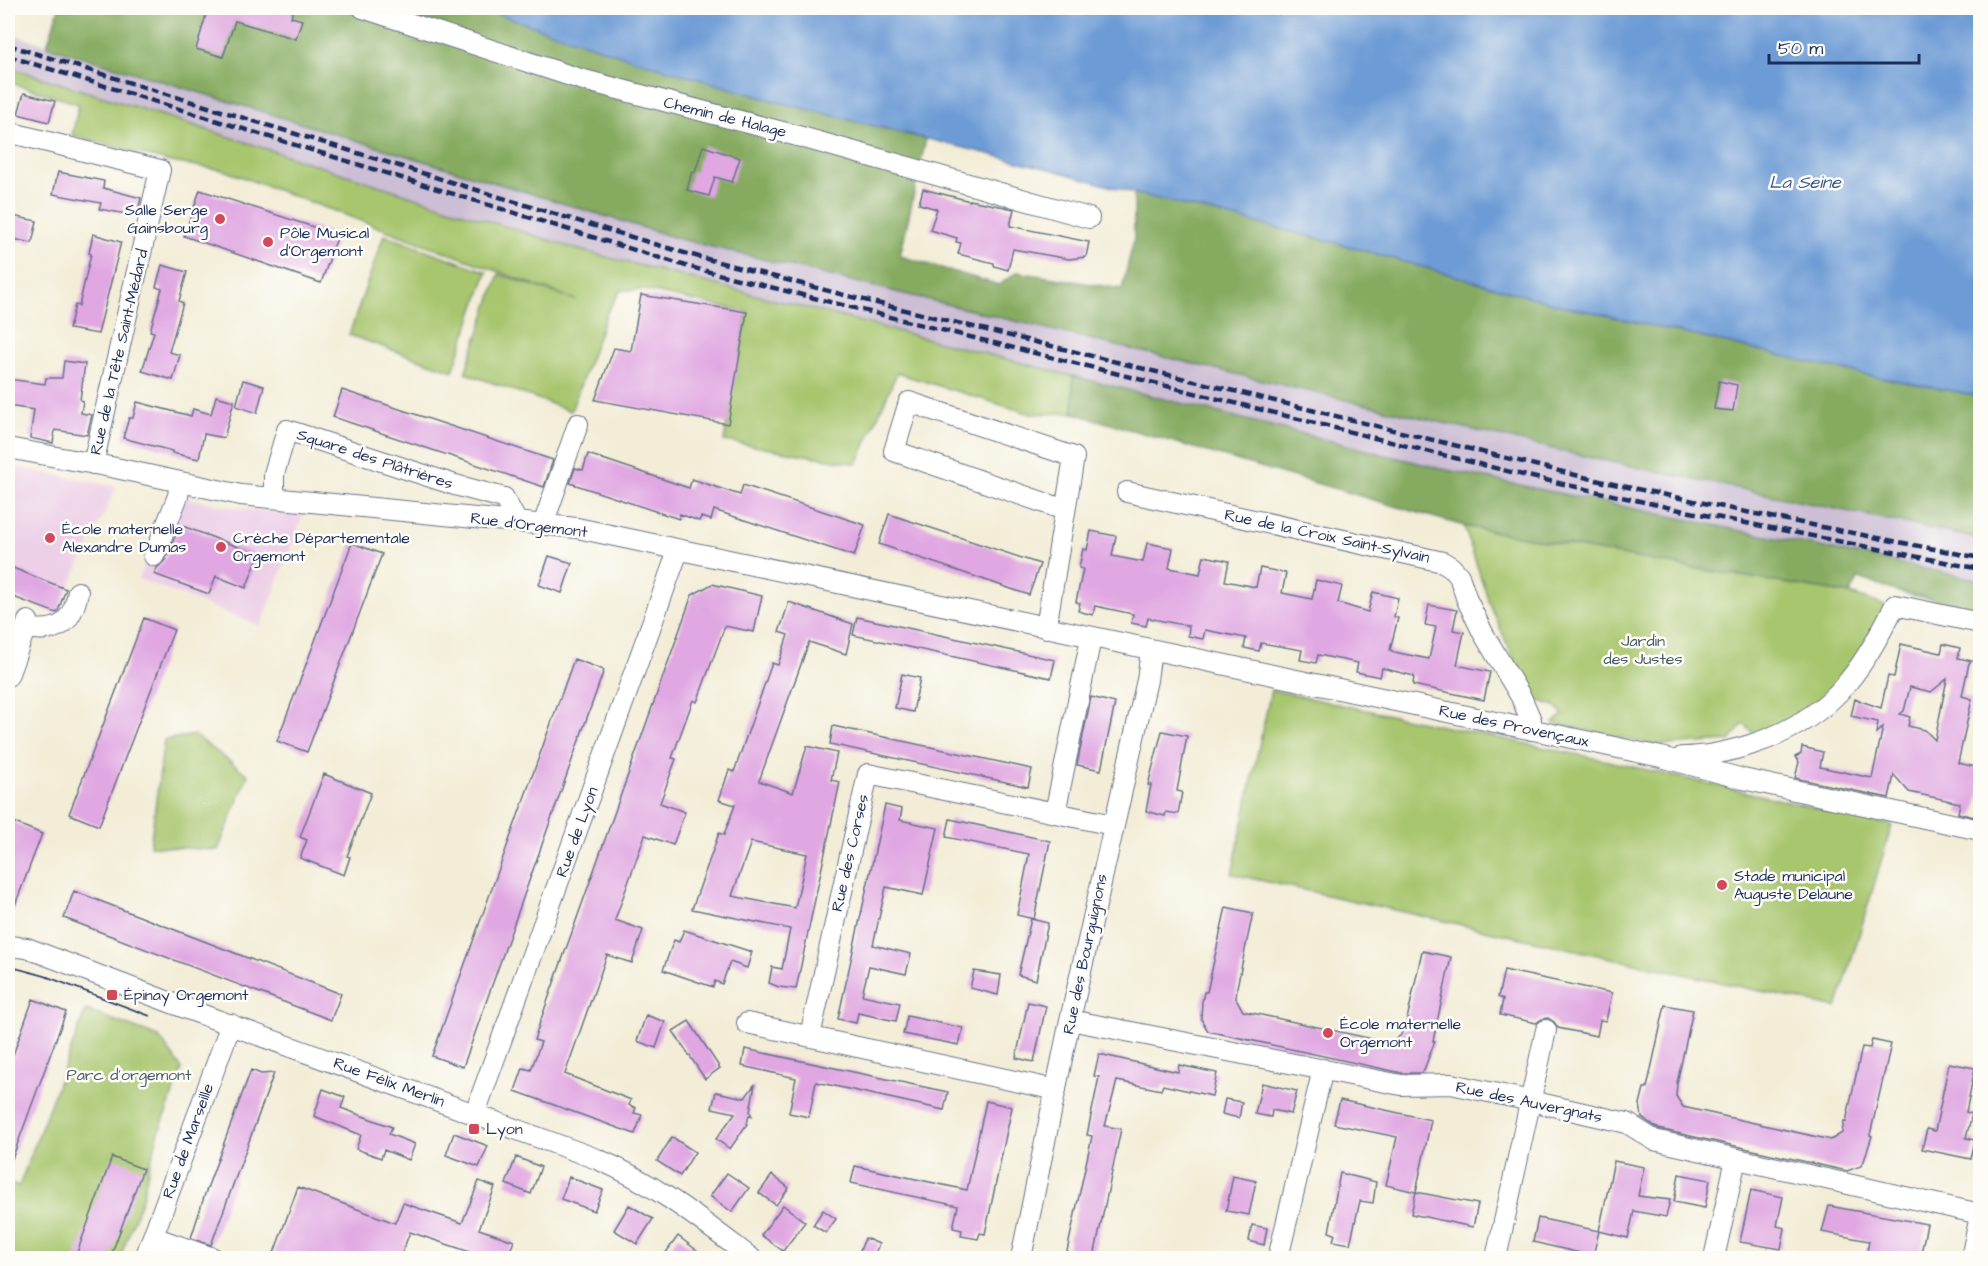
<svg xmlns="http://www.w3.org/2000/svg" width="1988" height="1266" font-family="'Architects Daughter',sans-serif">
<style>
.built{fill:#edd0e8}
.industrial{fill:#ccbed4}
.green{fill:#a8c66e;stroke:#627a66;stroke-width:1.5}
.forest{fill:#86ab61;stroke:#506d60;stroke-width:1.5}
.water{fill:#6d9bd5;stroke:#44659a;stroke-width:1.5}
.building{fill:#e0a7e2;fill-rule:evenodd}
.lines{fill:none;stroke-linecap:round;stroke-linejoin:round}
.minor-casing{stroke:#677288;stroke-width:22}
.minor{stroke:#fff;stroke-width:20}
.tram{stroke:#1b2f5e;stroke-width:1.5}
.rail{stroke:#1b2f5e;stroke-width:4.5;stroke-dasharray:9 4.5;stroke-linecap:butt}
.poi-dot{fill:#d1495b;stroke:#fdfcf7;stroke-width:2}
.labels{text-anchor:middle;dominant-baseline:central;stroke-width:5;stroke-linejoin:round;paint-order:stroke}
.street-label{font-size:16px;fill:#1b2f5e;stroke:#fdfcf7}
.poi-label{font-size:16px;fill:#1b2f5e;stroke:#fdfcf7;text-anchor:start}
.park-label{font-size:16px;fill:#455c63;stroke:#fdfcf7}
.water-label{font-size:18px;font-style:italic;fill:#3c5a8e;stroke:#fdfcf7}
</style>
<rect width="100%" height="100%" fill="#fdfcf7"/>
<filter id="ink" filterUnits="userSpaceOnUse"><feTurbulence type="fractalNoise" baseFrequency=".0167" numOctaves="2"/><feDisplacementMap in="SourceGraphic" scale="12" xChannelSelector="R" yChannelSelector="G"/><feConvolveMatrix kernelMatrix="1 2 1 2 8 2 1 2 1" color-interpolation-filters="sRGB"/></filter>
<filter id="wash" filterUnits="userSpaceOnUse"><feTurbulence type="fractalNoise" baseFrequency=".008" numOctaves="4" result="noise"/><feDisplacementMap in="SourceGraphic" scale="24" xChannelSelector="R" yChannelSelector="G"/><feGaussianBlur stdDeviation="1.35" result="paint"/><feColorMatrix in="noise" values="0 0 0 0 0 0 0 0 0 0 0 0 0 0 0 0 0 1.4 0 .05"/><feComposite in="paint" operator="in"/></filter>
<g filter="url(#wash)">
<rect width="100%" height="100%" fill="#f3edd7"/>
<!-- built -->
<path class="built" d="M8 465 117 487 68 589 58 614 9 595 8 598Z
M171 495 236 508 303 515 261 626 139 579Z"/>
<!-- industrial -->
<path class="industrial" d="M8 33 680 239 1109 344 1592 458 1980 539V609L1837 570 747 312 8 82Z"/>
<!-- green -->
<path class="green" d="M8 67 180 121 579 250 1073 376V413L1031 414 897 373 857 464 724 441 747 312 644 290H621L607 312 571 411 465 373 499 274 576 300 223 170 170 162 72 135 79 104 8 82Z
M384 235 487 272 453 371 349 335Z
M1464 526 1686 567 1850 594 1889 607 1871 639 1819 705 1760 738 1743 724 1730 741 1667 745 1634 741 1553 723 1563 715 1555 706 1533 699 1514 660 1489 602Z
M1271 690 1599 759 1892 825 1837 1008 1232 874Z
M194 735 248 775 218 850 150 846 164 740Z
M86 1010 159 1037 182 1069 158 1135 148 1171 143 1195 120 1258H8V1183L19 1186Z"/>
<!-- forest -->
<path class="forest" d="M59 8H483L770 100 926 139 900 256 999 285 1017 272 1122 289 1134 239V193L1337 243 1552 303 1866 375 1980 396V539L1592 458 1109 344 680 239 47 46Z
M1073 376 1442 469 1980 580V609L1898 592 1859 578 1850 594 1686 567 1464 526 1073 413Z"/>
<!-- water -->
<path class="water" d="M479 8H1980V396L1866 375 1552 303 1337 243 1134 193 1053 170 770 100 638 61Z"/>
<g id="blocks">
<!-- building -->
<path class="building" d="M206 8H294L291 17 302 20 296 39 235 21 223 57 196 49 207 12 205 11Z
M24 93 55 101 49 122 18 114Z
M703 146 740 158 732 182 715 177 709 196 687 190 692 171 695 172Z
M58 172 104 181 103 188 141 198 137 216 99 209 101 203 53 194Z
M923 189 970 201V200L1014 209 1010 226 1089 242 1086 257 1069 259 1013 249 1008 270 994 266V263L958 254 961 243 956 242 957 238 930 230 937 209 919 204Z
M200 190 338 235 321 283 184 236Z
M12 216 37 221 32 243 8 238Z
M93 234 121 242 98 334 69 329 75 305 79 306 91 254 89 253Z
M162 265 187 272 179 301 183 303 169 352 180 355 173 380 142 371 154 332 150 331 162 289 156 287Z
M641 295 747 312 728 424 595 400 614 348 631 351Z
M64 361 85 364 80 400 83 401 81 413 92 415 87 435 55 430 53 443 30 438 34 410 8 406V379L45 384 46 378H62Z
M243 380 264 386 257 413 236 406Z
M1719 381 1737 385 1733 411 1714 409Z
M342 390 553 460 544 487 333 417Z
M216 396 234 401 224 438 204 434 199 459 172 453V451L123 438 129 418H133L137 402 191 416 193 409 211 414Z
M588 454 689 488 692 479 740 495 743 485 865 525 854 556 714 510 711 520 701 517 699 521 680 514 679 519 570 483 575 468 583 470Z
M889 514 1040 564 1029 595 879 544Z
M180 525 259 555 246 588 216 576 209 594 154 574 157 568 165 560Z
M1091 531 1116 536 1112 556 1143 562 1147 543 1173 548 1169 568 1200 574 1204 556 1229 561 1225 581 1256 587 1260 568 1286 573 1282 593 1312 599 1316 580 1342 586 1338 603 1368 612 1373 592 1398 598 1394 617 1398 618 1390 650 1394 652 1429 659 1436 627 1425 625 1429 605 1457 610 1453 630 1464 632 1457 665 1490 672 1484 700 1413 685 1414 676 1382 668 1380 677 1356 672 1358 663 1318 655 1316 663 1300 660 1302 650 1261 643 1259 651 1244 648 1246 638 1205 630 1203 639 1188 636 1189 626 1148 618 1146 626 1131 623 1133 614 1095 606 1093 615 1078 611 1080 603 1076 602 1083 569 1079 568 1083 549 1087 550Z
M352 543 382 554 307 752 277 741Z
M549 556 572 563 562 593 539 585Z
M8 566 66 589 58 611 56 613 8 595Z
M712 584 762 596 754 632 725 626 697 702 693 700 672 758 676 759 660 803 685 812 673 845 645 835 615 920 643 930 632 963 607 955 565 1074 631 1100 629 1105 636 1108 634 1113 642 1115 635 1134 515 1091 523 1068 531 1070 541 1042 534 1040 540 1022 692 595Z
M789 602 853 624 846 654 809 642 759 781 793 793 807 746 837 753 831 780 840 782 796 989 779 987 769 983 772 967 782 969 790 929 692 909 719 833 724 835 735 805 719 800 729 770 734 772 772 663 778 665 788 635 779 632ZM751 842 807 854 795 908 732 896Z
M857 617 1055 660 1051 678 853 635Z
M144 618 174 630 99 826 69 814Z
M1901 644 1941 653 1943 644 1960 648 1958 658 1972 661 1969 663 1962 696 1972 699 1958 763 1980 768V793L1974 817 1958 813 1960 803 1909 792 1894 775 1889 798 1795 778 1799 762 1795 757 1801 754 1802 747 1823 752 1820 767 1872 778 1883 727 1876 733 1878 722 1851 716 1855 699 1881 708 1888 676 1894 677ZM1947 679 1941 709 1935 740 1925 730 1908 726 1910 717 1900 714 1904 711 1910 687 1931 692Z
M574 659 604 670 463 1067 432 1056Z
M902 674 920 678 913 712 895 708Z
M1091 697 1115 703 1101 770 1077 765Z
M833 726 1032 769 1028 787 830 744Z
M1162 731 1187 736 1177 791 1182 792 1178 814 1166 812 1165 816 1146 811 1151 785H1148Z
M324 774 371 793 347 856 350 857 344 875 300 858 307 840 300 837Z
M885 805 902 809 900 820 938 828 923 895 886 887 873 945 911 954 906 974 869 966 862 995 900 1003 896 1021 858 1013 856 1023 838 1019Z
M950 819 1050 841 1034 919 1017 915 1029 854 946 837Z
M8 820 42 834 9 921H8Z
M74 891 341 994 331 1020 64 918Z
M1226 907 1253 913 1237 987 1236 998 1243 1011 1391 1043 1401 1035 1404 1024H1406L1422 951 1451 957 1433 1041H1435L1424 1070 1421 1073H1402L1208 1031 1201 1019 1202 1002 1204 992H1207Z
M1031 919 1048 923 1036 980 1018 975Z
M684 930 752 952 747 968 730 962 722 984 715 981 713 987 663 970 674 940 679 942Z
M1504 970 1612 993 1606 1021 1600 1020 1597 1036 1558 1028 1554 1022 1548 1018 1542 1019 1536 1023 1500 1015 1503 999 1498 997Z
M974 971 1001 975 998 995 970 988Z
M33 999 66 1012 9 1167 8 1166V1069Z
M1028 1002 1046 1006 1034 1062 1016 1058Z
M1665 1005 1693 1010 1677 1083 1676 1096 1683 1107 1831 1140 1842 1133 1844 1121 1846 1122 1862 1047 1870 1048 1872 1040 1891 1044 1870 1135 1872 1136 1864 1161 1861 1166 1847 1171 1659 1129 1642 1118 1640 1104 1644 1088H1647Z
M646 1015 665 1022 656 1048 637 1041Z
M907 1016 963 1028 959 1045 903 1034Z
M689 1021 720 1068 705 1079 673 1031Z
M745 1049 948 1092 944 1110 816 1082 809 1117 789 1113 796 1078 742 1066Z
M1099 1054 1178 1072 1179 1065 1217 1073 1212 1096 1163 1085 1161 1090 1117 1081 1105 1126 1121 1129 1094 1257 1088 1256V1258H1070L1071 1253 1067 1251 1092 1136 1087 1135 1099 1077 1094 1076Z
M1949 1063 1975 1068 1966 1112 1972 1114 1966 1138 1975 1140 1971 1159 1922 1149 1927 1129 1935 1131Z
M251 1070 261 1074 274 1073 211 1245 191 1238 205 1194Z
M1262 1083 1297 1091 1291 1114 1272 1110 1271 1117 1255 1114Z
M755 1084 750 1112 752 1116 749 1115 747 1124 730 1149 716 1139 735 1113 712 1108 716 1092 745 1098Z
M323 1089 345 1097 341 1108 392 1127 389 1134 415 1144 409 1160 384 1150 381 1158 356 1149 361 1135 314 1116Z
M1225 1099 1242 1102 1239 1118 1222 1114Z
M1340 1100 1431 1120 1416 1192 1386 1185 1397 1137 1334 1124Z
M986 1101 1012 1107 985 1234 980 1233 978 1239 961 1236 962 1230 953 1228 958 1206 851 1183 855 1166 967 1190Z
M454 1133 488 1146 479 1167 446 1155Z
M672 1137 695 1152 680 1176 657 1161Z
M112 1157 143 1169 110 1258H75Z
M516 1157 541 1167 531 1194 506 1184Z
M1614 1161 1644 1167 1638 1196 1670 1200 1666 1217 1634 1211 1628 1238 1599 1231Z
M727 1173 749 1188 732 1212 710 1196Z
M1340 1173 1376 1182 1373 1203 1360 1201 1350 1244 1333 1241 1335 1234 1329 1232Z
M1679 1174 1710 1180 1705 1208 1674 1202Z
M772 1175 789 1188 776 1205 759 1193Z
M1233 1176 1256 1181 1249 1215 1226 1211Z
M569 1177 603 1190 594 1211 561 1199Z
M479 1181 495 1187 479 1229 514 1241 507 1258H488L410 1232 400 1258H291L274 1253 298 1187 395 1223 403 1203 462 1223Z
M1751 1190 1783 1197 1777 1226 1785 1228 1781 1249 1740 1242Z
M1416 1192 1478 1204 1473 1227 1411 1214Z
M629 1205 653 1219 637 1244 614 1230Z
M783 1205 805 1222 783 1251 761 1235Z
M1829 1206 1927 1224 1920 1258H1866L1869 1241 1822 1232Z
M823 1210 836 1219 826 1233 813 1225Z
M1538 1218 1599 1231 1593 1256 1533 1242Z
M1252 1225 1267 1228 1264 1245 1249 1241Z
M678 1236 707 1258H662Z
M865 1238 879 1244 873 1258H857Z"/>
</g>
</g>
<g filter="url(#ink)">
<use href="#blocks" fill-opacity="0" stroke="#677288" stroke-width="1.5"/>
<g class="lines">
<defs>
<path id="minor" d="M363 8 580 79 794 135 1089 218
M8 132 160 170 93 464
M8 448 111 467 241 495 577 528 1661 757 1743 779 1980 830
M1127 492 1443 562 1451 567 1459 576 1467 600 1483 633 1521 697 1531 720V730
M274 498V474L287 430 455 485 504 498 517 522
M543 525 578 424
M154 556 178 496 180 482
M26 628C59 634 72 623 78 592
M1046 628 1074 457 909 402 894 451 1065 510
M8 676 28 621
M1682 757C1705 757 1727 752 1750 745 1829 720 1859 676 1895 605L1980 623
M1055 813 1091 638
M8 946 27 948 198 1013 597 1159C655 1183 702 1221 751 1258
M1070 1020 1401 1085 1451 1084 1531 1101 1627 1123 1654 1140 1980 1214
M747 1023 1056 1090
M810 1036 868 774 1113 825
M475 1113 678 551
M153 1237 213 1258
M145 1258 231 1024
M1021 1258 1070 1020 1147 680 1151 650
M1278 1258 1323 1069
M1496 1258 1546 1030
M1714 1258 1736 1159
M1971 1258 1980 1216"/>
</defs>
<!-- minor casing -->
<use href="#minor" class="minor-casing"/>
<!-- minor -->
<use href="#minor" class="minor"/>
<!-- tram -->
<path class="tram" d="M8 966 45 976 150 1016"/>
<!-- rail -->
<path class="rail" d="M8 45 535 208 688 254 844 295 1604 482 1756 514 1980 558
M8 56 686 266 1523 475 1680 510 1980 569"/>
</g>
</g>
<!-- markers -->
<g class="poi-dot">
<circle cx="220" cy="219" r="6"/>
<circle cx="268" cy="242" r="6"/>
<circle cx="50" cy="538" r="6"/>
<circle cx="221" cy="547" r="6"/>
<circle cx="1722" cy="885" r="6"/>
<rect x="106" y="989" width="12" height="12" rx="3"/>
<circle cx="1328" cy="1033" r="6"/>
<rect x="468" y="1123" width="12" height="12" rx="3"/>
</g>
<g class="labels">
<!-- street labels -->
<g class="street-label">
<text transform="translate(725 117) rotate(14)">Chemin de Halage</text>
<text transform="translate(119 352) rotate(-77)">Rue de la Tête Saint-Médard</text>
<text transform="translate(375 459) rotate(18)">Square des Plâtrières</text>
<text transform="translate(529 525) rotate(7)">Rue d'Orgemont</text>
<text transform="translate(1327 536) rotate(12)">Rue de la Croix Saint-Sylvain</text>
<text transform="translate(1514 726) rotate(12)">Rue des Provençaux</text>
<text transform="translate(577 832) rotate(-70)">Rue de Lyon</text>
<text transform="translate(850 853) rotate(-77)">Rue des Corses</text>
<text transform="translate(1085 954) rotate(-78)">Rue des Bourguignons</text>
<text transform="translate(389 1082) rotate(20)">Rue Félix Merlin</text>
<text transform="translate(1529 1102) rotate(12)">Rue des Auvergnats</text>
<text transform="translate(188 1141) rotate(-70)">Rue de Marseille</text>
</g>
<!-- poi labels -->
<g class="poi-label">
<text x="208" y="210" text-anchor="end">Salle Serge<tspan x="208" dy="18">Gainsbourg</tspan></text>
<text x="280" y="233">Pôle Musical<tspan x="280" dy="18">d'Orgemont</tspan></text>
<text x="62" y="529">École maternelle<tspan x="62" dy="18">Alexandre Dumas</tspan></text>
<text x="233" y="538">Crèche Départementale<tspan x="233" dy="18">Orgemont</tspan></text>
<text x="1734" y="876">Stade municipal<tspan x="1734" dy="18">Auguste Delaune</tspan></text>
<text x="124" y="995">Épinay Orgemont</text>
<text x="1340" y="1024">École maternelle<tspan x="1340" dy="18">Orgemont</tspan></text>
<text x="486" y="1129">Lyon</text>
</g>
<!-- park labels -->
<g class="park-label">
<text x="1643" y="641">Jardin<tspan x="1643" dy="18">des Justes</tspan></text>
<text x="129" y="1075">Parc d'orgemont</text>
</g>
<!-- water labels -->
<g class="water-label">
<text x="1805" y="182">La Seine</text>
</g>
</g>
<!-- margin -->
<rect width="1988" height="1266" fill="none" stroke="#fdfcf7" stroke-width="30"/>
<!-- scale -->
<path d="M1769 54v9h150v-9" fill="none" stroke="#1b2f5e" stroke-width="3"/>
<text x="1778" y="54" font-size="18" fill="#1b2f5e" stroke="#fdfcf7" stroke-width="4.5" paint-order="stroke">50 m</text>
</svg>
